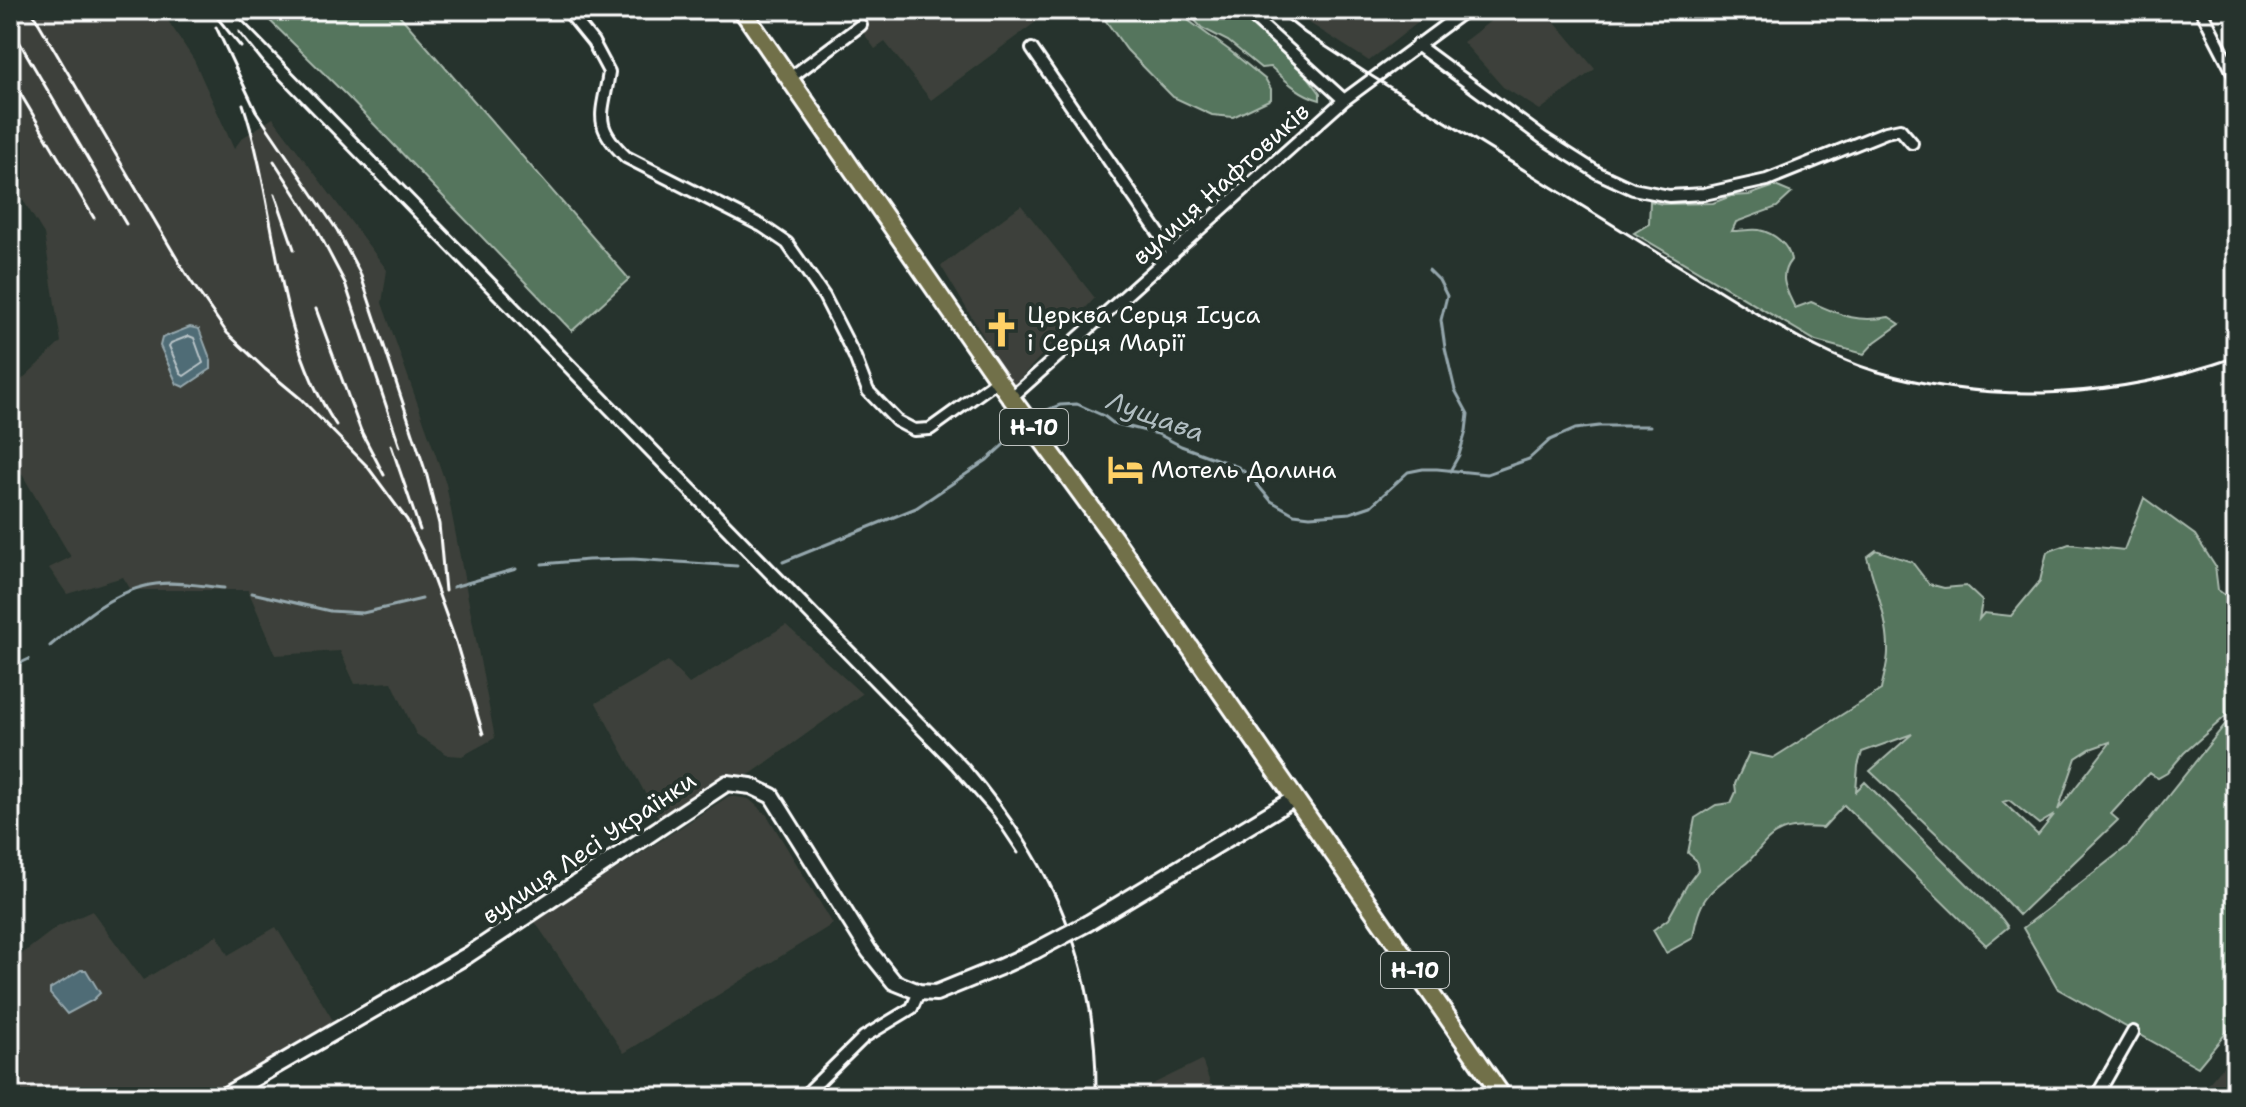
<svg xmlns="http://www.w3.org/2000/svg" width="2246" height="1107" font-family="'Shantell Sans',sans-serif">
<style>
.built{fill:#3c413a}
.green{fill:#54745d;stroke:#aabaae;stroke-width:2;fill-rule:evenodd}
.water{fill:#4f6c76;stroke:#95a7ad;stroke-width:2}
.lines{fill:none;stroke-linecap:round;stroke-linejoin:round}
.shore{stroke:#b9c4c8;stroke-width:2}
.stream{stroke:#95a7ad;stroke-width:3}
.street-casing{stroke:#fff;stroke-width:16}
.secondary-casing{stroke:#fff;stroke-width:20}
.primary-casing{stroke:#fff;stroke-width:22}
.street{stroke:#26332d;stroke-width:10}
.secondary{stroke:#26332d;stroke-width:14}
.primary{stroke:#71704a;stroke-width:16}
.rail{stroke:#fff;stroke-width:3}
.secondary-bridge-casing{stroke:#fff;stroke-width:20;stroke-linecap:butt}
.secondary-bridge{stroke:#26332d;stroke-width:14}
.labels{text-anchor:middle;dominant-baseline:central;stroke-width:8;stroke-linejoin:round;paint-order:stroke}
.shield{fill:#26332d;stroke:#bec2c0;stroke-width:2}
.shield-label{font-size:22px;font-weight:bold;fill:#fff}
.street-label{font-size:24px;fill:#fff;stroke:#26332d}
.poi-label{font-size:24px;fill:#fff;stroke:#26332d;text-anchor:start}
.water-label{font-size:26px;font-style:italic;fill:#b0bdc1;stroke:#26332d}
</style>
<rect width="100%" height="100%" fill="#26332d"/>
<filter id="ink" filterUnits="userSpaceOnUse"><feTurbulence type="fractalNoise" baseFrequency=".0125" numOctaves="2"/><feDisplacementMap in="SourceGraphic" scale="16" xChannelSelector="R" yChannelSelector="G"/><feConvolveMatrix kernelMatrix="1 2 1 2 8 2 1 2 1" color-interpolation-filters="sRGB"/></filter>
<g filter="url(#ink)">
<!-- built -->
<path class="built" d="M10 10H161L194 60 234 149 242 138 273 118 387 270 382 303 446 484 495 738 462 756 448 755 416 734 392 682 355 684 340 651 276 655 248 590H131L123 577 67 594 49 568 71 557 10 454V391L61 342 44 234 10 179Z
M865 10H1052L931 100 885 42 875 49 855 21 866 13Z
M1289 10H1434L1369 61Z
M1505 10H1545L1595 69 1540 110 1503 87 1463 42Z
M1021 205 1095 298 1013 386 941 266Z
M786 625 862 694 752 773 659 819 596 703 668 661 689 684Z
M729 796 749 799 767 815 833 924 624 1053 535 922Z
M92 911 143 980 217 935 228 955 276 927 334 1022 206 1097H10V967L23 953 57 927Z
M2236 1051V1097H2197Z
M1202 1060 1215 1097H1128V1096Z"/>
<!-- green -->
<path class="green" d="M259 10H395L629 279 572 331 346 95Z
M1098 10H1174L1229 50 1266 80 1271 89V99L1233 117 1212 115 1173 97 1127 50Z
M1185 10H1237L1308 77 1320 93V100C1300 95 1286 81 1271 67L1261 68 1228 41 1202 28Z
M1775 186 1792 193 1777 207 1736 222 1732 231C1740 231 1751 229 1759 230 1774 233 1789 245 1791 260 1777 277 1787 291 1795 308L1811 302C1841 315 1855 323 1889 317L1900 324 1875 342 1864 354 1816 341 1634 233 1649 224 1650 201 1662 204 1713 203 1731 196 1749 195Z
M2236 450V487L2227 489C2226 475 2225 461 2236 450Z
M2144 498 2195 535 2215 566 2218 590 2236 603V707L2184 753 2167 773 2158 778 2149 773 2111 814 2118 820 2019 915 1991 885 1870 771 1912 734 1862 752 1858 766 1856 791 1865 782 2002 919 2008 927 1986 945 1844 805 1823 828C1804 827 1785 825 1770 838 1760 846 1754 858 1744 865 1712 890 1699 894 1693 938L1666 953 1653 930 1668 919 1687 885 1698 870 1696 860 1688 853 1695 818 1716 805 1731 803 1736 792 1735 784 1749 753 1773 758 1881 690C1883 678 1888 664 1888 652 1889 623 1875 586 1867 557L1876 550 1912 562 1929 584 1944 588 1966 586 1982 601 1979 619 1984 613 2011 616 2040 581 2047 552 2069 544 2124 550ZM2110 742V743L2058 810 2076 758 2090 749ZM2009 800 2039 824 2054 815 2038 835 2003 802Z
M2236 720V1021L2198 1067 2058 989 2023 928 2129 845 2227 722Z"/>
<!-- water -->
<path class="water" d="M190 327 199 329 211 361V369L184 387 177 384 160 346 162 338Z
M81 970H86L100 993 93 1000 67 1014 50 994V989Z"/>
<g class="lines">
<!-- shore -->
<path class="shore" d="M189 336 194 338 203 363 184 376 181 374 169 346 171 343Z"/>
<!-- stream -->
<path class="stream" d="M1429 270 1439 280 1447 296 1441 320 1445 348 1455 390 1468 414 1466 431 1459 455 1450 471
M1040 413 1060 405 1077 404 1104 416 1113 423 1158 434 1181 446 1238 467 1251 477 1271 501 1294 514 1310 516 1350 513 1371 506 1408 472 1423 469H1437L1487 474 1529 459 1550 440 1575 429 1599 426H1650
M783 562 916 508 987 460 1013 436
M542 564 588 560 633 559 737 566
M453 587 516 569
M252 593 330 611 363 613 422 599
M50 646C79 621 115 589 156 584 178 581 202 586 224 588
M10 668 29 659"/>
<defs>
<path id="street" d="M567 10 593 42 609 72C603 114 591 124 626 157L762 226 787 243 824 296 855 357 868 391 897 421 914 430 930 429 998 380
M1245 10 1344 100
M2201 10 2236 78
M1417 45 1543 138 1598 173 1633 189 1669 196 1704 194 1767 180 1886 132 1900 129 1912 143
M1032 49 1173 254
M790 78 861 25
M1012 397 1344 100 1466 10
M808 1097 811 1089 864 1037 912 1008 919 992
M2096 1097 2133 1032"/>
<path id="secondary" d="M1088 923 1295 798
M222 1097 468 955 727 783 751 786 772 796 869 951 894 982 919 992 936 993 1000 967 1035 951"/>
<path id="primary" d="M742 10 998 380 1115 540 1503 1097"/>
</defs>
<!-- street casing -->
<use href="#street" class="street-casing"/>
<!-- secondary casing -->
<use href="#secondary" class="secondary-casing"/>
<!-- primary casing -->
<use href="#primary" class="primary-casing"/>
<!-- street -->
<use href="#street" class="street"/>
<!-- secondary -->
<use href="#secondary" class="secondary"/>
<!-- primary -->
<use href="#primary" class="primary"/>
<!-- rail -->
<path class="rail" d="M31 10 186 274 227 333 265 369 301 399 367 466 407 520 424 554 456 642 483 734
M211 10 241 47
M232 10 968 764C1054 865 1098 963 1096 1097
M1276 10 1305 33 1365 72 1754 312C1792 334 1832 358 1875 371 1994 406 2119 398 2236 357
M10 26 126 224
M216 27 256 111 337 230 360 273 427 476 439 524 445 591
M239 32 264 63 952 769 994 817 1018 853
M10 76 94 218
M243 104C278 209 273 330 336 425
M274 161 312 220 345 283 400 447
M275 194 294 249
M316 309 361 431 384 475
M391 445 420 530"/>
<defs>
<path id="secondary-bridge" d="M1035 951 1088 923"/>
</defs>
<!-- secondary-bridge casing -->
<use href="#secondary-bridge" class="secondary-bridge-casing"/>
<!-- secondary-bridge -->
<use href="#secondary-bridge" class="secondary-bridge"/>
</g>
</g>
<!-- icons -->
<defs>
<symbol id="church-bare" viewBox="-9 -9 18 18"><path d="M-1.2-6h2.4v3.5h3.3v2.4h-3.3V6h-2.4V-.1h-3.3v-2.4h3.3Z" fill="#ffd166" stroke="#26332d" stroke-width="2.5" paint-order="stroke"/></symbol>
<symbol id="hotel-bare" viewBox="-9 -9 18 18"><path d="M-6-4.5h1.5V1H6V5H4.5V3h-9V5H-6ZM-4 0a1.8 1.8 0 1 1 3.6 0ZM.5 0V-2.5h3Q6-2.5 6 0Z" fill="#ffd166" stroke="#26332d" stroke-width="2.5" paint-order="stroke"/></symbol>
</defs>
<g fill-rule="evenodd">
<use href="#church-bare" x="976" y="304" width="51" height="51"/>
<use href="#hotel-bare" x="1100" y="444" width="51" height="51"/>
</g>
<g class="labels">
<!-- shield labels -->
<g class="shield">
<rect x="1000" y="409" width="68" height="36" rx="6"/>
<rect x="1381" y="952" width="68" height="36" rx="6"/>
</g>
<g class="shield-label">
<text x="1034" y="427">Н-10</text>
<text x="1415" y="970">Н-10</text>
</g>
<!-- street labels -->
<g class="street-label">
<text transform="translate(1221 184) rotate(-42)">вулиця Нафтовиків</text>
<text transform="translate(589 848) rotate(-34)">вулиця Лесі Українки</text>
</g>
<!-- poi labels -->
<g class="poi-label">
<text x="1027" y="315">Церква Серця Ісуса<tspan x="1027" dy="28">і Серця Марії</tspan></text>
<text x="1151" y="470">Мотель Долина</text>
</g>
<!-- water labels -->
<g class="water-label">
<text transform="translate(1156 416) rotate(20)">Лущава</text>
</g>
</g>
<!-- margin -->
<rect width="2246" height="1107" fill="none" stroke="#26332d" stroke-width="40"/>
<rect x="20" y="20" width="2206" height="1067" fill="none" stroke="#fff" stroke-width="3" filter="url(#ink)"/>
</svg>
